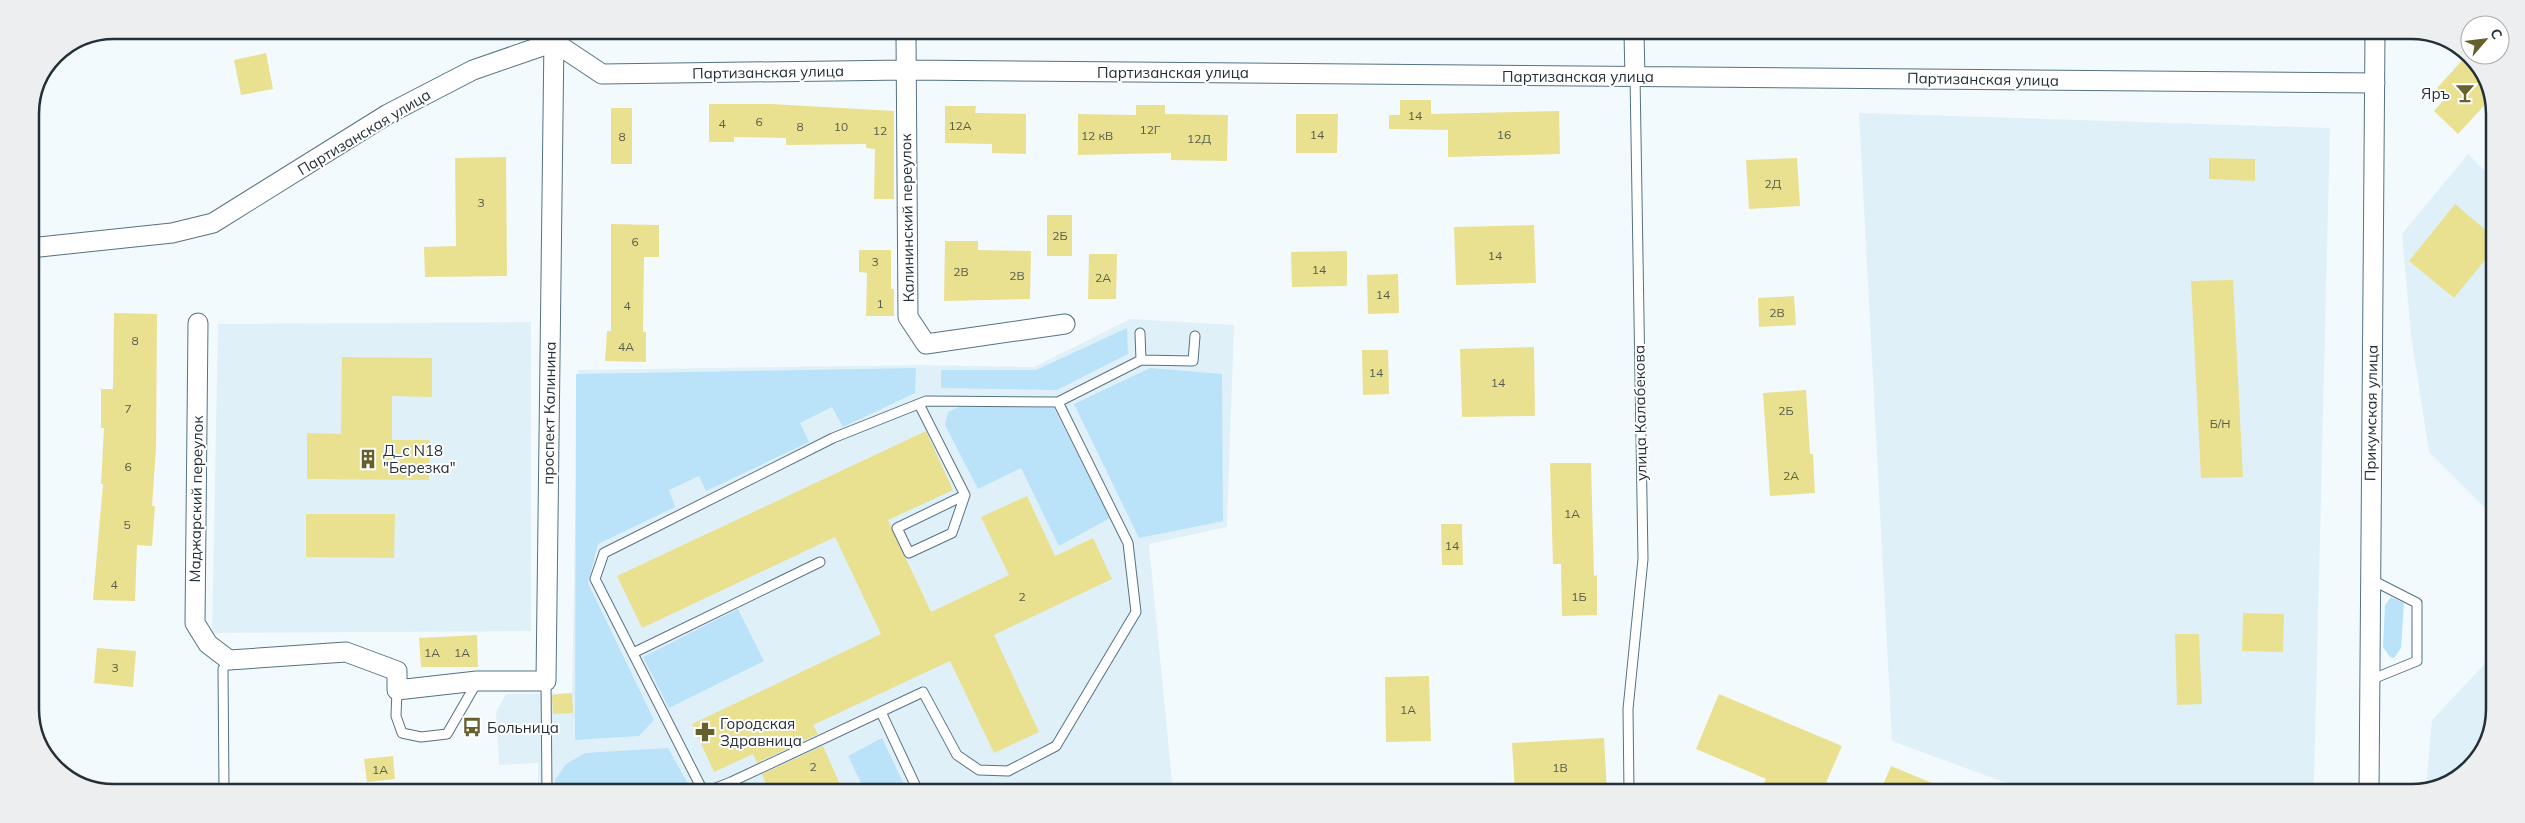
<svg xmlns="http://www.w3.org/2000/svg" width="2525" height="823" font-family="Mulish,sans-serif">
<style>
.built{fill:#e0f0f9}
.green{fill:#bae2f8}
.building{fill:#e9e190}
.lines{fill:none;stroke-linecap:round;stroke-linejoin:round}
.service-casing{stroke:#557282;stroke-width:11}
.minor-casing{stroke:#557282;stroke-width:21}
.service{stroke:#fff;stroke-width:9}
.minor{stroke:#fff;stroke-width:19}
.labels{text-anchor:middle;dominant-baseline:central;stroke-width:4;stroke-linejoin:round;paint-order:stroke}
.number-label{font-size:12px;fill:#555c4d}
.street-label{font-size:15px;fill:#243037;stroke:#fff}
.poi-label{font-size:15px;fill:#243037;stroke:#fff;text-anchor:start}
.rim{fill:none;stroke:#243037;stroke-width:2.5}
</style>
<rect width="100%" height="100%" fill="#f3fafd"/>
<!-- built -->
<path class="built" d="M1859 113 2330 128 2314 784 2028 791 1892 741Z
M2468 154 2494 180 2493 516 2429 452 2411 336 2402 234Z
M1130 319 1234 325 1227 527 1149 544 1173 791H538V763L499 765 496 712 506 694 572 693 578 370 924 365 1034 367Z
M531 322V631L212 633 218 324Z
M2492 656V732L2463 776 2426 788 2432 720Z"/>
<!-- green -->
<path class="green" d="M1127 328 1128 354 1057 390 941 388V370H1036Z
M916 368 915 393 843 427 832 407 800 423 809 442 706 491 699 476 669 490 675 507 598 544 588 583 654 720 639 736 575 740 576 374Z
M1150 368 1222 374 1223 521 1139 538 1074 404Z
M961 406 1054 408 1110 518 1059 546 1021 468 978 489 945 425 948 412Z
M2391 597 2404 603 2401 648 2394 658 2390 657 2383 647 2385 605Z
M738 609 764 661 669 708 643 657Z
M882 738 907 791H865L848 756Z
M668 748 692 791H556L555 780 566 764 585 753Z"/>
<!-- building -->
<path class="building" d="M266 53 273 89 241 95 234 60Z
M2466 56 2480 70 2491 98 2458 134 2434 111 2446 97 2437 88Z
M1400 100H1431V114L1559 111 1560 154 1448 157V130L1389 129V115H1400Z
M709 104H771L894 111V199H874L875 149 866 148V144L786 145V138L734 137V142H709Z
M1136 105H1165V114L1228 115 1227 161 1171 160V153L1078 155V114L1136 115Z
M945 106H976L975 113 1026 114V154L992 153V144L945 143Z
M611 108H632V164H611Z
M1296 114H1338L1337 153H1296Z
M506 157 507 276 425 277 424 247 456 246 455 158Z
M1797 158 1800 206 1749 209 1746 160Z
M2209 158 2255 159V181L2209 179Z
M2455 204 2494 237V249L2454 298 2409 261Z
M1047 215H1072V256H1047Z
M611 224 659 225V257H644L643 332H646V362L605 361 607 331H611Z
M1534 225 1536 283 1456 285 1454 227Z
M945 241H978V250L1031 251 1030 299 944 301Z
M859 250H891V289H894V316H866L867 273 859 272Z
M1347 251V286L1292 287 1291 252Z
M1089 254H1117L1116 299H1088Z
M1398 274 1399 313 1368 314 1367 275Z
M2233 280 2243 477 2201 478 2191 281Z
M1794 296 1796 325 1759 327 1758 298Z
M114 313 157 314 156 448 152 506H155L152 546 137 545 135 601 93 600 103 484H101L104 428H101V389H113Z
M1534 347 1535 416 1462 417 1460 349Z
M1362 350H1388L1389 394 1363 395Z
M342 357 432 358V397L392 396V440H430L429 480 307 479V433L341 434Z
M1806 390 1810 454H1813L1815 493 1770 496 1763 393Z
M926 431 953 490 888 520 931 612 1009 575 981 517 1027 496 1055 556 1093 538 1112 579 994 635 1039 732 994 753 950 661 813 725 818 734 757 763 753 754 714 772 692 724 881 634 835 537 642 628 617 576Z
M1550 463H1591L1594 576 1597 575V615L1562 616 1561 564H1553Z
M306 514H395L394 558 306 557Z
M1441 524H1462L1463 565H1442Z
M2243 613 2284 614 2283 652 2242 651Z
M2175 634H2199L2202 704 2177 705Z
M477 635 478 667H421L419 638Z
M97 648 136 651 133 687 94 683Z
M1429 676 1431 741 1386 742 1385 677Z
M572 693 573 713 553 714 552 695Z
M1719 694 1842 746 1822 792H1760L1766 779 1696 749Z
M1604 738 1607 792H1515L1512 743Z
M823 746 843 791H769L762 774Z
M393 756 395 779 367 782 364 759Z
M1891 766 1954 792H1899L1883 785Z"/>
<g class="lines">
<defs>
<path id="service" d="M1140 333 1141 360
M1058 402 1141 360 1193 361 1195 336
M919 404 965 495 897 528 909 553 952 533 965 495
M633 653 820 562
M2370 680 2417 661V603L2370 579
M546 681 547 791
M397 690 396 716 402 733 421 737 447 734 477 682
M881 712 918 791
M224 790 223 669 229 660
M703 791 595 579 604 553 833 438 926 401 1058 402 1128 543 1136 612 1056 746 1008 771 979 770 957 755 923 692 731 782 736 791
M708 791 731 782
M1629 792 1628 709 1643 559 1635 76"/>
<path id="minor" d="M1634 34 1635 76
M906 35 908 317 926 344 1065 324
M30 248 172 233 213 223 388 114 473 70 554 42 602 74 905 70 2375 83
M198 323 195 623 208 644 229 660 346 652 397 671V690L477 681H546L554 36
M2369 793 2375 33"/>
</defs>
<!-- service casing -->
<use href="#service" class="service-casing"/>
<!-- minor casing -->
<use href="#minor" class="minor-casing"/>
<!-- service -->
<use href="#service" class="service"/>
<!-- minor -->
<use href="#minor" class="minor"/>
</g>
<!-- icons -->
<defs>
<symbol id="bar-bare" viewBox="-9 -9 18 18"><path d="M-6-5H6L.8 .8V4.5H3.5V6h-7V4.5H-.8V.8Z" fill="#66602d" stroke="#fff" stroke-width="2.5" paint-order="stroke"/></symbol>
<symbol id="building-bare" viewBox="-9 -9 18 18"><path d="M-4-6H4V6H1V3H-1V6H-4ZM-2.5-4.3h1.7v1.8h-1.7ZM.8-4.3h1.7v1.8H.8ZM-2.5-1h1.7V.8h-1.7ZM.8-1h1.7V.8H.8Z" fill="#66602d" stroke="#fff" stroke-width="2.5" paint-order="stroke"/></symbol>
<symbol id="bus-bare" viewBox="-9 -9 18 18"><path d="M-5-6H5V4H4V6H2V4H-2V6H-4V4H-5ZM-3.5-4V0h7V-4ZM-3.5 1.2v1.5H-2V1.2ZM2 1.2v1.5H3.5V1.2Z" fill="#66602d" stroke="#fff" stroke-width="2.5" paint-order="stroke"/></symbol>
<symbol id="pharmacy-bare" viewBox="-9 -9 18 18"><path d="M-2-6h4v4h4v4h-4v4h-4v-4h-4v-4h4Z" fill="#66602d" stroke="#fff" stroke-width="2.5" paint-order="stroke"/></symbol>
</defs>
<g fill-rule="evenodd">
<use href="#bar-bare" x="2451" y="79" width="28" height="28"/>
<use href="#building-bare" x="354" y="445" width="28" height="28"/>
<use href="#bus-bare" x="458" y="713" width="28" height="28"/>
<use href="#pharmacy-bare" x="691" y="718" width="28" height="28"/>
</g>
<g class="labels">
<!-- number labels -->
<g class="number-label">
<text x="1415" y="115">14</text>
<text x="759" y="121">6</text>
<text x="722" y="123">4</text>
<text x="960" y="125">12А</text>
<text x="800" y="126">8</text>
<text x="841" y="126">10</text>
<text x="1150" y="129">12Г</text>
<text x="880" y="130">12</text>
<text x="1317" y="134">14</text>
<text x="1504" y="134">16</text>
<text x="1097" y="135">12 кВ</text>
<text x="622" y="136">8</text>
<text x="1199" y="138">12Д</text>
<text x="1773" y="183">2Д</text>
<text x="481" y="202">3</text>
<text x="1060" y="235">2Б</text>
<text x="635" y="241">6</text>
<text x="1495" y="255">14</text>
<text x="875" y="261">3</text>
<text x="1319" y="269">14</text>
<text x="961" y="271">2В</text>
<text x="1017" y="275">2В</text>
<text x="1103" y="277">2А</text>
<text x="1383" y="294">14</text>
<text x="880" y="303">1</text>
<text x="627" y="305">4</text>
<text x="1777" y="312">2В</text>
<text x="135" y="340">8</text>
<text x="626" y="346">4А</text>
<text x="1376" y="372">14</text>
<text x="1498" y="382">14</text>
<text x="128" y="408">7</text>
<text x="1786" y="410">2Б</text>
<text x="2220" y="423">Б/Н</text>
<text x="128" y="466">6</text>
<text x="1791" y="475">2А</text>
<text x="1572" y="513">1А</text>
<text x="127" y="524">5</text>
<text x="1452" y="545">14</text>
<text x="114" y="584">4</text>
<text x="1022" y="596">2</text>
<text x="1579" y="596">1Б</text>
<text x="432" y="652">1А</text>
<text x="462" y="652">1А</text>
<text x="115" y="667">3</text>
<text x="1408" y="709">1А</text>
<text x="813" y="766">2</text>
<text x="1560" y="767">1В</text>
<text x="380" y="769">1А</text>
</g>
<!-- street labels -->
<g class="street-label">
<text transform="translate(768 72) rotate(-1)">Партизанская улица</text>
<text x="1173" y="72">Партизанская улица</text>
<text x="1578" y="76">Партизанская улица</text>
<text transform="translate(1983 79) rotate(1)">Партизанская улица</text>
<text transform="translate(364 132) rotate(-31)">Партизанская улица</text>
<text transform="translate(907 218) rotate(-91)">Калининский переулок</text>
<text transform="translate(549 413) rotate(-89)">проспект Калинина</text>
<text transform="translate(1640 413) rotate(-91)">улица Калабекова</text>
<text transform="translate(2371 413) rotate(-89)">Прикумская улица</text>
<text transform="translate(196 499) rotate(-89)">Маджарский переулок</text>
</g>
<!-- poi labels -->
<g class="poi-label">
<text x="2450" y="93" text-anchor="end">Яръ</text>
<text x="383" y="450">Д_с N18<tspan x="383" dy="17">"Березка"</tspan></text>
<text x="720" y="723">Городская<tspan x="720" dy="17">Здравница</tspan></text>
<text x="487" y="727">Больница</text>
</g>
</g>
<!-- crop -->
<path d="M0 0H2525V823H0ZM114 39H2411A75 75 0 0 1 2486 114V709A75 75 0 0 1 2411 784H114A75 75 0 0 1 39 709V114A75 75 0 0 1 114 39Z" fill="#edeeef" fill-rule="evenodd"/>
<path class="rim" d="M114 39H2411A75 75 0 0 1 2486 114V709A75 75 0 0 1 2411 784H114A75 75 0 0 1 39 709V114A75 75 0 0 1 114 39Z"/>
<!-- north arrow -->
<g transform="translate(2485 40) rotate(62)"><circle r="24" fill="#ffffff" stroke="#a7acaf"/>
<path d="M0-4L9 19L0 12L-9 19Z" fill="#66602d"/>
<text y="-8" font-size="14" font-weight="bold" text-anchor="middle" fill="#243037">С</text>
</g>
</svg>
